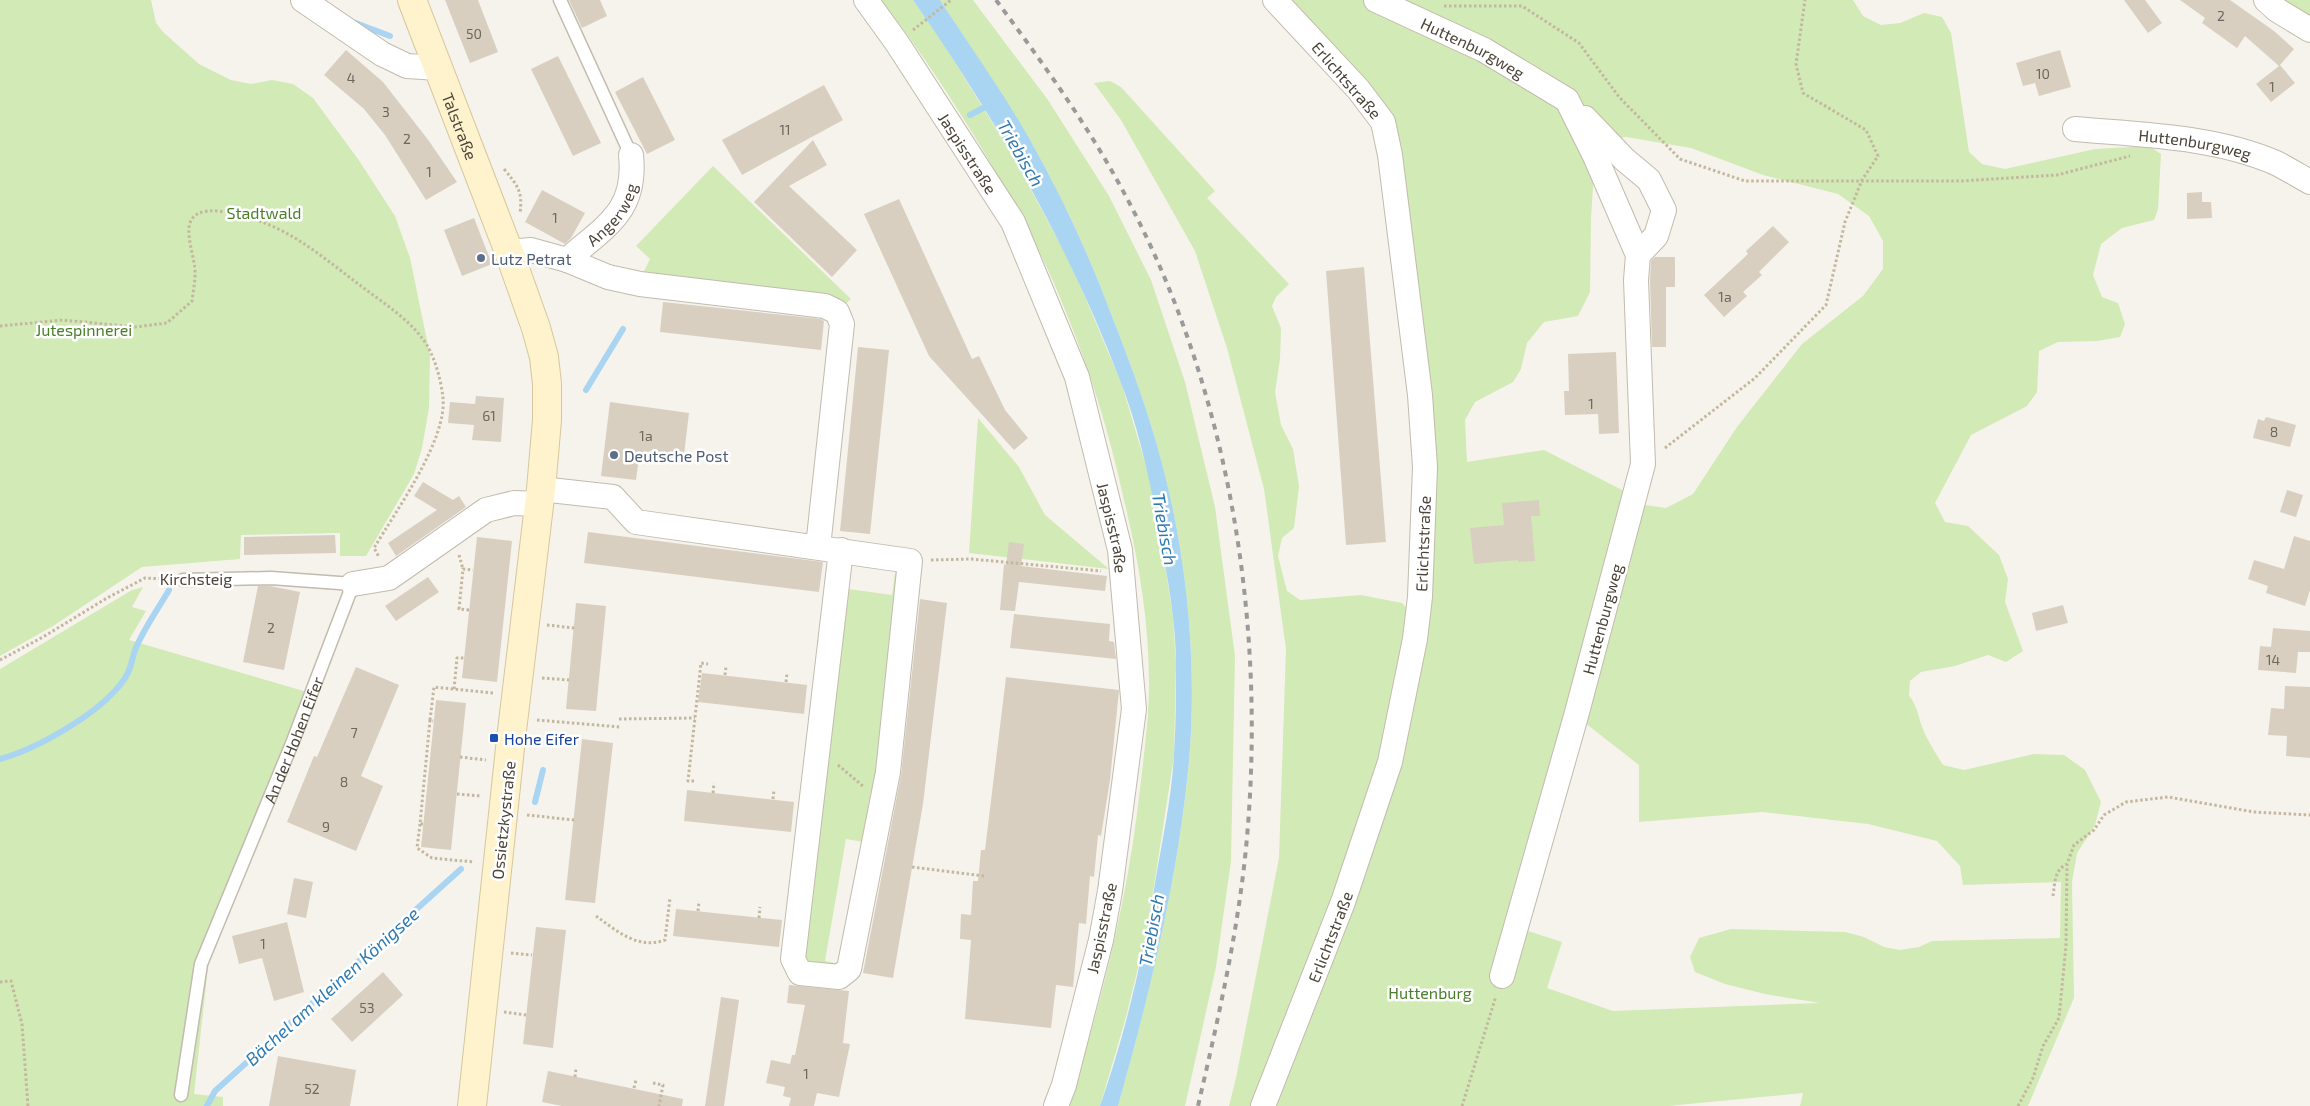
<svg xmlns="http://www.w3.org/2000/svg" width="2310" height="1106" font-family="'Exo 2',sans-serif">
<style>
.green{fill:#d2eab5;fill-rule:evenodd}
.water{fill:#a9d4f2}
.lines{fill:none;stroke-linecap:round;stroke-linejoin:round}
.stream{stroke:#a9d4f2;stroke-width:6}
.building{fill:#d8cfc1}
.lane-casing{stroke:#c2bbae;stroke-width:15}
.street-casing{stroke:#c2bbae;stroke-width:26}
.secondary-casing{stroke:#d6c79b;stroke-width:30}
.path{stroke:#c4b79f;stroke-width:3;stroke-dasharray:2.5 2.5;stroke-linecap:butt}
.lane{stroke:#fff;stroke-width:12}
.street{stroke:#fff;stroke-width:24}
.secondary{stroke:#fff3cd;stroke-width:28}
.rail{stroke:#9a9a9a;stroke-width:4;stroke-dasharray:6 6;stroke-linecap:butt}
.service-dot{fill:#5c6f8a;stroke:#fff;stroke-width:2}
.transit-dot{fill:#1a4fb4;stroke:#fff;stroke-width:2}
.labels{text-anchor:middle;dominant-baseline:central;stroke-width:5;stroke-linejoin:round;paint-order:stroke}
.number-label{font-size:14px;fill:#6e675b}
.street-label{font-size:16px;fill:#4b4439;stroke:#fff}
.park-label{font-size:16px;fill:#4a7f2a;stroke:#fff}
.service-label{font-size:16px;fill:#4e5e75;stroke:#fff;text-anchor:start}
.transit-label{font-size:16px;fill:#164399;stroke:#fff;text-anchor:start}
.water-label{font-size:18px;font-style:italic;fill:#2e7ab2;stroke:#fff}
</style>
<rect width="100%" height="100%" fill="#f6f3ec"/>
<!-- green -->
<path class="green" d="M0 0H151L156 23 163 32 199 64 231 80 251 84 272 80 293 84 313 98 358 159 395 216 410 258 430 355 429 408 422 448 414 474 366 556H340V533L241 535 240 559 142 567 53 626 0 656Z
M881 0H913L940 38 1011 153 1072 266 1122 385 1149 476 1166 570 1173 617 1176 664 1174 756 1147 931 1126 1017 1100 1106H1068C1102 1003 1128 897 1140 789 1144 754 1149 719 1149 683 1149 619 1138 557 1123 496 1109 432 1090 370 1065 310 1043 253 1012 199 981 147 950 96 918 47 881 0Z
M940 0H973L1048 100 1109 196 1151 280 1185 382 1215 507 1235 656 1231 861 1216 967 1185 1106H1118C1150 993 1178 879 1189 761 1197 668 1188 566 1165 475 1152 422 1133 370 1113 319 1090 257 1062 196 1029 138 1001 91 970 46 940 0Z
M1275 0H1853L1863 16 1881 25 1900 23 1924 13 1942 17 1951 33 1969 152 1982 164 2005 169 2095 149 2149 146 2161 154 2158 209 2154 220 2122 228 2101 244 2093 275 2102 297 2118 303 2125 324 2120 337 2097 341 2058 342 2039 351 2037 392 2027 406 1971 435 1935 503 1945 522 1968 526 1999 555 2008 579 2005 602 2023 651 2006 662 1988 655 1955 666 1921 672 1910 681 1909 695C1919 710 1917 714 1923 729 1928 742 1936 753 1943 765L1964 770 2034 754 2064 755 2085 770 2101 802 2095 825 2077 853 2072 882 2074 998 2028 1106H1800L1803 1093 1668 1106H1229L1236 1078 1279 858 1286 649 1264 489 1227 348 1195 251 1121 120 1094 83 1110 81 1121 87 1215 191 1207 198 1289 284 1276 297 1272 306 1281 328 1280 359 1275 392 1281 425 1293 449 1299 486 1294 528 1282 538 1278 556 1287 591 1300 600 1361 595 1402 603 1417 620 1425 484 1383 122ZM1626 137 1691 148 1763 175 1838 194 1869 216 1883 241V269L1863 296 1802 344 1737 427 1693 494 1666 508 1638 504 1626 492 1544 450 1467 462 1465 420 1475 402 1513 382 1521 369 1527 343 1544 322 1578 316 1590 292 1591 218 1595 156 1610 140ZM1580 719 1639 765V822L1762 812 1868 824 1937 841 1960 866 1963 885 2061 882 2060 938 1932 941 1919 947 1900 950 1884 947 1864 937 1845 932 1731 929 1699 938 1690 957 1695 972 1725 984 1765 994 1820 1003 1613 1011 1547 988 1562 942 1525 930Z
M2278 0H2310V22Z
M713 166 851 299 844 305 640 279 650 259 636 246Z
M978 418 1019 467 1045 515 1109 569 969 553Z
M896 566 900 568 878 779 869 800 863 842 846 839 825 961 841 964 834 967 802 962 841 588 892 595Z
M143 587 132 607 146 611 129 640 307 692 209 958 194 1094 223 1097V1106H0V669L132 590Z"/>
<!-- water -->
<path class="water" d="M913 0H940C970 46 1002 91 1029 138 1062 196 1090 257 1113 319 1133 370 1152 422 1165 475 1188 566 1197 668 1189 761 1178 879 1150 993 1118 1106H1100C1126 1032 1144 954 1156 877 1163 837 1172 795 1174 754 1176 725 1176 695 1176 666 1176 622 1168 580 1160 537 1151 485 1140 432 1121 383 1070 247 996 119 913 0Z"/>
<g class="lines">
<!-- stream -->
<path class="stream" d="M353 22 390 36
M970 115 989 105
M586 390 623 329
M0 759C37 749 96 715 120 685 130 674 131 663 135 650 143 630 158 609 169 590
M535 802 543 770
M207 1106 215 1091 461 869"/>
</g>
<!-- building -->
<path class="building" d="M445 0H478L498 52 470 63Z
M569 0H600L607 16 582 28Z
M2124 0H2145L2162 23 2148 33Z
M2180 0H2230L2274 31 2294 49 2280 65 2295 83 2271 102 2256 84 2279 66 2245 36 2237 48 2202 23 2205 18Z
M346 50 383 82 429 141 457 182 426 200 385 135 364 109 324 75Z
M2060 50 2071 87 2039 96 2035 83 2023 86 2016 63Z
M558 56 601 143 573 156 531 69Z
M643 77 675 140 647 154 615 92Z
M824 85 843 120 742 175 722 140Z
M813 140 827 165 789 186 857 250 832 277 754 202Z
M542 190 585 213 571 238 565 244 525 222Z
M2202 192V202H2211L2212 218 2187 219V193Z
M899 199 972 359 979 356 1005 410 1028 438 1014 450 929 356 864 214Z
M474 218 492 264 462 276 444 230Z
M1773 226 1789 242 1759 272 1762 275 1743 292 1747 296 1724 317 1704 295 1748 254 1746 251Z
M1655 257H1675V287H1666V347H1652L1650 280 1651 261Z
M1364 267 1386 542 1346 545 1326 271Z
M663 302 821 319 824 321 821 350 660 332Z
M858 347 889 350 870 534 840 531Z
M1616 352 1619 433 1599 434 1598 414 1565 415 1564 391H1569L1568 354Z
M476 396 504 398 501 442 472 440 474 425 448 423 450 402 475 404Z
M610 402 689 413 683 463 639 458 636 480 601 476Z
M2266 417 2296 425 2290 447 2253 438 2258 419 2264 421Z
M423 482 453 500 459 496 466 507 396 556 388 543 437 510 414 496Z
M2287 490 2303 495 2296 517 2280 512Z
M1539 500 1540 516H1531L1535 561 1518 562V560L1474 564 1470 528 1504 525 1502 503Z
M588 532 823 562 819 592 584 563Z
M335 535 336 553 244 555V537Z
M2294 536 2310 541V590L2305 606 2266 593 2268 586 2248 579 2254 560 2284 569Z
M477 537 512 541 497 682 462 678Z
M1009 542 1024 544 1021 566 1107 576 1105 591 1019 582 1015 611 1000 610 1004 564 1006 565Z
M428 577 439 592 396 621 385 606Z
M258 586H270L300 592 284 670 243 662Z
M920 599 947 603 923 804 893 978 863 973 901 775Z
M576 603 606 606 596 711 566 709Z
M2063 605 2068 623 2036 631 2032 613Z
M1014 614 1110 624 1109 641 1114 642 1116 659 1010 648Z
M2273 628 2310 631V652H2298L2296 673 2258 670 2260 646 2271 647Z
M356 667 399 685 361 776 383 786 356 851 287 822 314 756 317 757Z
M702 673 807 685 804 714 698 702Z
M1006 677 1119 690 1110 780 1101 836 1098 835 1094 877 1090 876 1086 924 1079 923 1073 987 1056 985 1051 1028 965 1019 971 940 960 939 961 914 971 915 973 881H978L981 850H985Z
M2285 686 2310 687V758L2286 756 2287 736 2268 735 2271 708 2284 709Z
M436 700 466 703 451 850 421 847Z
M582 739 613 743 595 903 565 900Z
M687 790 794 802 791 832 684 821Z
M294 878 313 882 306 918 287 914Z
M676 909 782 920 779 947 673 936Z
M287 922 304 992 274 1001 262 958 239 964 232 936Z
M536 927 566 930 553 1048 523 1044Z
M383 972 403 995 352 1042 331 1019Z
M789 985 849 991 843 1043 850 1044 839 1097 817 1093 814 1106H789L791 1098 783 1096 785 1087 766 1083 771 1060 790 1064 792 1055H795L805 1005 787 1003Z
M721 997 739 1000 724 1106H705Z
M278 1056 356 1070 350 1106H269Z
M548 1071 683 1099 682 1106H562L542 1102Z"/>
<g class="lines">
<defs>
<g id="lane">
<path d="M560 0 631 155"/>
<path id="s1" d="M181 1095 201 964 293 741 353 584 271 578 183 580"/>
</g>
<g id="street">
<path d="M303 0 382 54 407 66 438 68"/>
<path id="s2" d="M866 0 897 43 1013 222 1077 377 1120 550 1134 709 1110 891 1101 940 1064 1085 1056 1106"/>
<path id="s3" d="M1376 0 1484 50 1567 100 1595 156 1638 255 1636 280 1643 464 1576 716 1502 976"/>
<path d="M2266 0 2277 10 2310 30"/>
<path d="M1585 118 1624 159 1649 180 1664 210 1656 236 1638 255"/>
<path id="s4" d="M2075 129C2141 135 2214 136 2276 163 2288 169 2299 176 2310 182"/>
<path d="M509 252 531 250 567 260 608 277 640 284 825 306 837 312 842 324 818 547"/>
<path id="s5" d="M567 260C605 226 637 212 631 155"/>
<path d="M541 489 613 497 636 522 910 561 888 772 849 969 839 977 800 973 793 959 841 550"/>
<path d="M353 584 389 578 486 510 514 503 539 504"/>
<path id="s6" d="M1263 1106 1343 902 1390 762 1415 639 1420 597 1425 467 1420 395 1390 155 1383 122 1358 89 1275 0"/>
</g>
<g id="secondary">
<path id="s7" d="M412 0 509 252 536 328 544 357 547 384V420L541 489 511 739 472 1106"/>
</g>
</defs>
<!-- lane casing -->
<use href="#lane" class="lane-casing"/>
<!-- street casing -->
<use href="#street" class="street-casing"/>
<!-- secondary casing -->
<use href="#secondary" class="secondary-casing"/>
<!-- path -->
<path class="path" d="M1444 6H1522L1579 43 1619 97 1680 159 1745 181H1961L2057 175 2130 156
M913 30 951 0
M504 169C517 185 523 191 520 213
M0 326 63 320 135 327 167 323 192 301C193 292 195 283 195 274 196 259 183 231 192 219 204 200 257 219 274 227 305 241 333 265 361 286 382 302 406 317 422 338 434 353 441 379 443 398 447 440 396 511 374 548L379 557
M1665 448 1755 378 1826 305 1845 222 1862 180 1878 156 1866 130 1803 93 1796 64 1805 0
M459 555 463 569
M931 560 971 559 1101 571
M469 610 459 609 463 569 473 570
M547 625 574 628
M0 660 43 637 107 598 145 578 167 579
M725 675 726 666
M542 678 569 680
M786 682 787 673
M454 689 457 658H464
M619 719 695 718
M430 720 434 687 494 693
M537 720 620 727
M460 757 486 760
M838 765 864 787
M694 781H688L701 663 708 664
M713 793 714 783
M457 794 481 796
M773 799 774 790
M527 815 574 820
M420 824 417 848 432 858 474 862
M423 824H420L430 720 433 721
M912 867 984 876
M2053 896C2055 883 2054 870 2067 864
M698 911 699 901
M596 916C617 931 638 950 665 940L670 898
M759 918 760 907
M511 953 532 955
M0 982 11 981 22 1024 28 1106
M504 1012 526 1015
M575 1077 576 1068
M653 1083 663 1085 659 1106
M634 1088 636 1080
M1462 1106 1496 996
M2018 1106 2033 1078 2043 1046 2059 1018 2066 945 2067 864 2074 845 2094 830 2104 815 2126 802 2168 797 2254 812 2310 815"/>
<!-- lane -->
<use href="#lane" class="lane"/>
<!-- street -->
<use href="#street" class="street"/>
<!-- secondary -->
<use href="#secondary" class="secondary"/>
<!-- rail -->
<path class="rail" d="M996 0C1039 58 1082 117 1117 180 1230 382 1269 629 1245 858 1236 941 1217 1024 1198 1106"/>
</g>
<!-- markers -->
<g class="service-dot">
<circle cx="481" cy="258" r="5"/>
<circle cx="614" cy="455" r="5"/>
</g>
<rect class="transit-dot" x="489" y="733" width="10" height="10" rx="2.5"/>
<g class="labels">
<!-- number labels -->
<g class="number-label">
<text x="2221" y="15">2</text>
<text x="474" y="33">50</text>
<text x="2043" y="73">10</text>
<text x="351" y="77">4</text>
<text x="2272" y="86">1</text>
<text x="386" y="111">3</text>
<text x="785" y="129">11</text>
<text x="407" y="138">2</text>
<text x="429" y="171">1</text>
<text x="555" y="217">1</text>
<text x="1725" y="296">1a</text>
<text x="1591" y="403">1</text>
<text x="489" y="415">61</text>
<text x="2274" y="431">8</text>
<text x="646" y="435">1a</text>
<text x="271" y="627">2</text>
<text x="2273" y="659">14</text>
<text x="354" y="732">7</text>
<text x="344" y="781">8</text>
<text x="326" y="826">9</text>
<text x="263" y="943">1</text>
<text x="367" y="1007">53</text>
<text x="806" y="1073">1</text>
<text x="312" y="1088">52</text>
</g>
<!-- street labels -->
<g class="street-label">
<text stroke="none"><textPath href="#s3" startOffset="108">Huttenburgweg</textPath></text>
<text transform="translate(1347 80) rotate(49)">Erlichtstraße</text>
<text stroke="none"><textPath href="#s7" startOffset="135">Talstraße</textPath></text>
<text stroke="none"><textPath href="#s4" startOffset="121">Huttenburgweg</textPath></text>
<text stroke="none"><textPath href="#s2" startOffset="184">Jaspisstraße</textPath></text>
<text stroke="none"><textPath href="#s5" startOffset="65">Angerweg</textPath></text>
<text stroke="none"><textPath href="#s2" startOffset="589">Jaspisstraße</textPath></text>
<text stroke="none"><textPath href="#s6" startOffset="588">Erlichtstraße</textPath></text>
<text x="196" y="578">Kirchsteig</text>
<text transform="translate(1602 619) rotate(-75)">Huttenburgweg</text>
<text stroke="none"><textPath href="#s1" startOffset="375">An der Hohen Eifer</textPath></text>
<text transform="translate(503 820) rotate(-84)">Ossietzkystraße</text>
<text transform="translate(1101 928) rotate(-78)">Jaspisstraße</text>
<text stroke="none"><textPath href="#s6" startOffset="182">Erlichtstraße</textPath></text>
</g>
<!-- park labels -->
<g class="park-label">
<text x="264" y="212">Stadtwald</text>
<text x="84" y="329">Jutespinnerei</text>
<text x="1430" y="992">Huttenburg</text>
</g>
<!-- service labels -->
<g class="service-label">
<text x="491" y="258">Lutz Petrat</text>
<text x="624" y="455">Deutsche Post</text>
</g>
<!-- transit labels -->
<g class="transit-label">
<text x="504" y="738">Hohe Eifer</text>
</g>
<!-- water labels -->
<g class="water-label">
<text transform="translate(1021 153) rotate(60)">Triebisch</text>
<text transform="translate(1165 529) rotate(80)">Triebisch</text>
<text transform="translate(1151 930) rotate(-80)">Triebisch</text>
<text transform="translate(332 986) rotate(-42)">Bächel am kleinen Königsee</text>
</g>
</g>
</svg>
